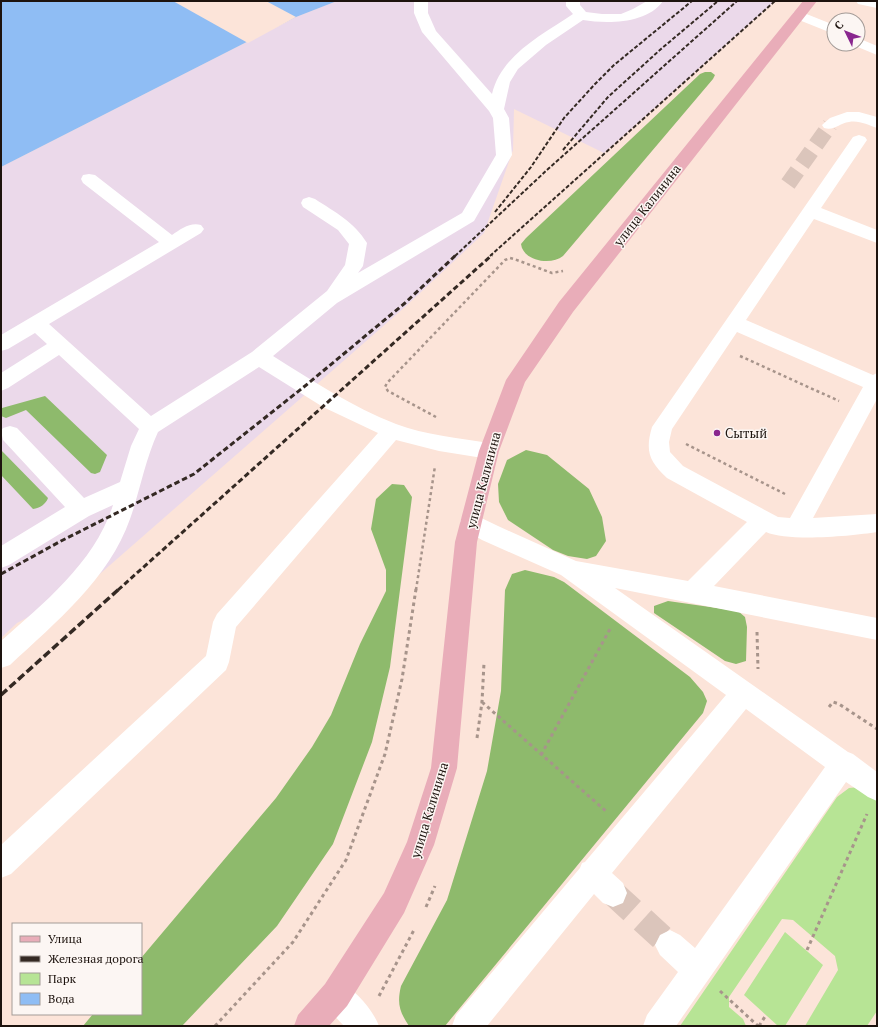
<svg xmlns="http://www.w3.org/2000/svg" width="878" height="1027" font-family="'PT Serif',serif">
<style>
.industrial{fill:#ebd9ea}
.green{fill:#b7e495}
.forest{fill:#8eba6c}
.water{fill:#8fbdf4}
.pier{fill:#fce4d9}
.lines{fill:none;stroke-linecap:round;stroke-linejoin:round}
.minor-tunnel-far1{stroke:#dbc5bb;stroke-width:16;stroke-dasharray:16 8;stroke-linecap:butt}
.minor-tunnel{stroke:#dbc5bb;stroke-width:26;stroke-dasharray:26 14;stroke-linecap:butt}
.path-far1{stroke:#a7948b;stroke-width:2.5;stroke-dasharray:3 3;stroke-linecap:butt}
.path{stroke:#a7948b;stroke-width:3;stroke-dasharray:3.5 3.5;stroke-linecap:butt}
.minor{fill:#fff;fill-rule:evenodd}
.major{fill:#e9adb9;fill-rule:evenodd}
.rail-far2{stroke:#342923;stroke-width:2;stroke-dasharray:4 2;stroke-linecap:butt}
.rail-far1{stroke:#342923;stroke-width:3;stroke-dasharray:5.5 3;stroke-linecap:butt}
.rail{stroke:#342923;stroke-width:3.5;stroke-dasharray:8 3.5;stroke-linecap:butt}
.poi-dot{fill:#89268e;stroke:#fcf6f3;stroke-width:1.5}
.labels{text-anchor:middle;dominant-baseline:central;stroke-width:3;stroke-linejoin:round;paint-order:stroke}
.street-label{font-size:13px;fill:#1d130e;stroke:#fcf6f3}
.poi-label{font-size:13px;fill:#1d130e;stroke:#fcf6f3;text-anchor:start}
</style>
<rect width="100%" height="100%" fill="#fce4d9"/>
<!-- industrial -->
<path class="industrial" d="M337 1H775L604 153 514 109 513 150 484 233 405 307 85 587 17 623 1 638V167L296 17Z"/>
<!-- green -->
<path class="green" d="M859 787 877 801V1011L867 1026H805L838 970 835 956 793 920 782 919 729 997V1007L743 1019 746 1026H680L837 797 849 788Z
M785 932 823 965 785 1026H778L744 995Z"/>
<!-- forest -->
<path class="forest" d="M705 72H711L715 75 713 79 563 256C551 266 523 261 521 244L526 238 700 74Z
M45 396 107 455 100 472 95 474 91 473 26 410 6 418 1 416V409L2 408Z
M1 450 48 498C46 504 40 508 33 509L1 475Z
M526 450 547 455 589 489 602 517 606 541 596 556 587 559 568 556 553 550 508 520 499 502 498 484 507 460Z
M392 484 404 485 412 497 390 667 372 742 333 844 277 926 182 1026H83L93 1014H141V958L276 798 312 747 331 715 360 644 386 591V570L371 529 376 499Z
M525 570 554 577 564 582 690 677 703 692 707 701 703 713 445 1026H409C399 1011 397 1003 401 986L447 900 487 771 501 691 505 590 512 574Z
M668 601 738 611 745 617 747 627 746 661 736 664 725 661 654 613V606Z"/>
<!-- water -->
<path class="water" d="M1 1H337L296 17 1 167Z"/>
<!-- pier -->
<path class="pier" d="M173 1H266L296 17 248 43Z"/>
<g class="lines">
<!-- minor-tunnel-far1 -->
<path class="minor-tunnel-far1" d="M788 184 830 125"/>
<!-- minor-tunnel -->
<path class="minor-tunnel" d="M613 893 670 945"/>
<!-- path-far1 -->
<path class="path-far1" d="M740 356 839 401
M436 417 388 391 385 387 387 383 505 260 510 258 514 259 552 273 563 271
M686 444 785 494
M416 590 435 466"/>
<!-- path -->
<path class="path" d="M757 632 758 669
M482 702 608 813
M829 707 833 702 839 704 877 729
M477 738 482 702 484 663
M541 755 610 629
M426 907 435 886
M807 950 867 814
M720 991 758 1026
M379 996 414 930
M215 1026 293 942 346 860 385 754 402 679 416 589
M759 1026 766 1015"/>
<!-- minor -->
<path class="minor" d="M414 1H428V13L436 31 492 94C501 55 542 35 573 14L566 6V1H580V5L586 12 602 14H621L633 9 647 1H663C647 24 607 24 583 20L546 45 518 69 510 82 504 109 509 118 512 155 474 221 337 303 273 356C313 381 352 407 396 424 425 435 459 438 489 443L496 445 499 451 496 457 489 459 439 451 396 440 236 627 229 662 226 670 11 874 1 878V845L206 656 213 622 217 614 378 433 323 407 259 367 158 432C145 460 140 491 130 519 109 579 55 623 10 665L1 668V641C44 603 95 562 113 505L89 516 9 565 1 568V546L65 507 3 440 1 431 3 428 10 426 17 428 84 498 120 482 131 446 139 429 59 355 8 388 1 391V373L47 344 35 333 8 349 1 351V335L159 242 83 183 81 179 83 175 89 174 95 175 172 235C181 229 190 222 201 225L204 229 201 233 49 324 151 416 252 352 327 291 345 265 349 244 338 230 303 207 301 203 303 199 309 197 315 199C335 212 354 222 367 243L363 266 358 273 462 213 496 155 493 118 489 111 422 32 414 13Z
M856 1H877V8L858 4Z
M799 11 834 25V34L794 18 792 15 794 12Z
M858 38 877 46V55L853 45 852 44H858Z
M847 112H859L877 117V128C868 125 859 120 849 122 839 123 835 131 824 128L822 125 830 118Z
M859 135 865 137 867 140 821 208 877 230V243L814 219 746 320 873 375 877 373V399L813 518 877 514V532C852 536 788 542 766 532L714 586 877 618V640L615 588 848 752 853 754 877 772V801L868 797 846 782 676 1026H643L647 1015 678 972 660 955 655 945 660 935 670 930 680 935 695 948 825 767 746 709 612 873 623 883 627 893 623 903 613 907 603 903 594 894 487 1026H452L456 1015 580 868 582 863 585 862 726 695 561 575 482 540 463 529 460 522 463 515 471 513 498 526 576 561 688 581 747 522 667 478C649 461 645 451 652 427L853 137ZM737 332 863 387 790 518 778 517 683 466 670 452 669 442 672 429Z
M336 980C354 988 372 1008 379 1026H344L325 1006 321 995 325 984Z"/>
<!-- major -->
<path class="major" d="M803 1H817L573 312 525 382 499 451 477 542 457 768 434 845 404 913 347 1006 329 1026H294L298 1015 325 984 384 893 407 842 431 768 455 542 479 451 506 380 559 302Z"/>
<!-- rail-far2 -->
<path class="rail-far2" d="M563 150 608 97 661 49 718 1
M495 212 531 167 564 118 595 84 614 65 692 1
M455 256 548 169 737 1
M490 256 775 1"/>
<!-- rail-far1 -->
<path class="rail-far1" d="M1 574 61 541 194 474 305 386 405 303 456 255
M118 590 492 255"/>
<!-- rail -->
<path class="rail" d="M1 695 119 589"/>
</g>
<!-- markers -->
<circle class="poi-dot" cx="717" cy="433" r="4"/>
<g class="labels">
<!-- street labels -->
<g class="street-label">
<text transform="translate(647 205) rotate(-52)">улица Калинина</text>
<text transform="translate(483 480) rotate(-75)">улица Калинина</text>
<text transform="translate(429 810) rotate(-73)">улица Калинина</text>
</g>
<!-- poi labels -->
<g class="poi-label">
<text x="725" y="433">Сытый</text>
</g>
</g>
<!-- border -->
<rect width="878" height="1027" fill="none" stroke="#1d130e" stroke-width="4"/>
<!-- legend -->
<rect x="12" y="923" width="130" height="92" fill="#fcf6f3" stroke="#a39b97"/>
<rect x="20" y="936" width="20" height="6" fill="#e9adb9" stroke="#a39b97"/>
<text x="48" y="943" font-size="12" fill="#1d130e">Улица</text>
<rect x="20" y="956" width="20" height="6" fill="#342923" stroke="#a39b97"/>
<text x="48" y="963" font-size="12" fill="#1d130e">Железная дорога</text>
<rect x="20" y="973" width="20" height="12" fill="#b7e495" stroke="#a39b97"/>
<text x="48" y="983" font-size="12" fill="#1d130e">Парк</text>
<rect x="20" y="993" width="20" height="12" fill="#8fbdf4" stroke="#a39b97"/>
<text x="48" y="1003" font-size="12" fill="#1d130e">Вода</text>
<!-- north arrow -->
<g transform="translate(846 32) rotate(313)"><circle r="19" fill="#fcf6f3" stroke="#a39b97"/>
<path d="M0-3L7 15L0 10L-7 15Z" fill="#89268e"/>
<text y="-6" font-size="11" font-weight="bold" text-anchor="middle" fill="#1d130e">С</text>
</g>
</svg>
